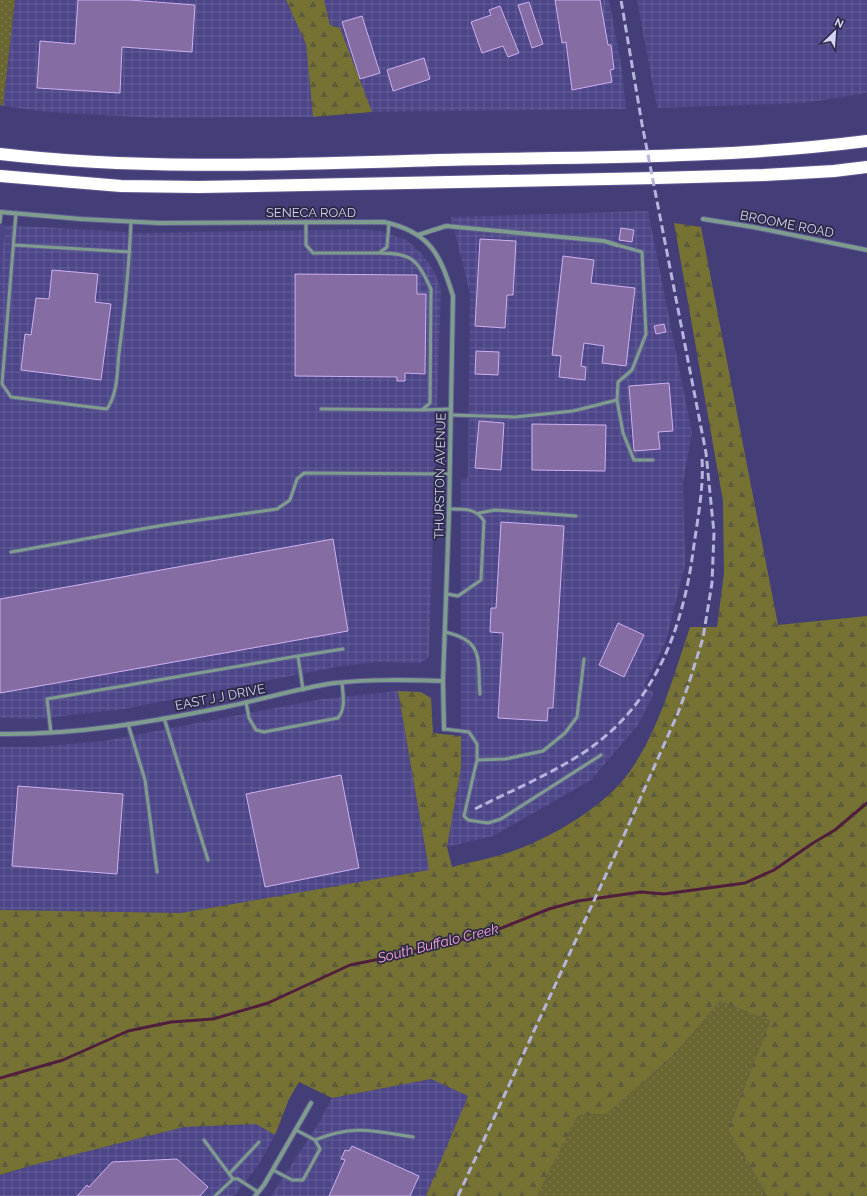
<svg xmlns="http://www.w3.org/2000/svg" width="867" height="1196" font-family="Raleway,sans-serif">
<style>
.built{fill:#4c4587}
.industrial{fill:url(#industrial-grid)}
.grass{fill:url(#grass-dots)}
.forest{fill:url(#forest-firs)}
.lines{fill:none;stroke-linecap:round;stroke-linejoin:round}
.stream{stroke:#511f3d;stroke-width:3}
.building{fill:#856ca2;stroke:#ceb0f2}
.lane-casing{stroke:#605b91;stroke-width:5}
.street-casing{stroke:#605b91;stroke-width:6}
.highway-casing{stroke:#605b91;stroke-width:14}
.lane{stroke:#7f9d8f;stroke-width:3}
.street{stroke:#7f9d8f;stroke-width:4}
.highway{stroke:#fff;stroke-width:12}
.rail{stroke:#b5b4dc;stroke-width:3;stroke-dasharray:8 4;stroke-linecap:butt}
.labels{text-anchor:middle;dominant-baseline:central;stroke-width:3.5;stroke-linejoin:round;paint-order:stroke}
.street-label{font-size:13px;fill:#d3d3f6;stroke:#2b2944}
.water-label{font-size:14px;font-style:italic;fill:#fda8d7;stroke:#2b2944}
</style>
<defs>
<pattern id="industrial-grid" width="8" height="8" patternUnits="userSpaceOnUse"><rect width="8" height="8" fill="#4c4587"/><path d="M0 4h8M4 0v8" fill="none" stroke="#655f99"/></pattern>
<pattern id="grass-dots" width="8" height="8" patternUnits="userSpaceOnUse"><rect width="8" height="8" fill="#6a6631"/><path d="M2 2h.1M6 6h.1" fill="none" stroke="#7e7b4f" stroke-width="1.8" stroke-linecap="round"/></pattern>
<pattern id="forest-firs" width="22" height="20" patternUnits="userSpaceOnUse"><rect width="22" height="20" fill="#767233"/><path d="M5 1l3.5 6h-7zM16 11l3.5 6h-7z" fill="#5d5b3d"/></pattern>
</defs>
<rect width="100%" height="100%" fill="#433d78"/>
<!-- built -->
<path class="built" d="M0 224 6 225 0 271Z"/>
<!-- industrial -->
<path class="industrial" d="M15 0H286L306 44 313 117 156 118 47 112 3 106Z
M324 0H609L622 70 626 109 372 112 340 29 330 25Z
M637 0H867V93L804 103 657 108Z
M648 211 692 433 683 483 685 565 666 641 644 686 654 693 638 725 591 780 493 836 447 847 461 768V480L468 477 470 294 451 217Z
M6 225 141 233 360 229 380 231 407 240 423 255 434 271 441 289 429 657 421 663 375 662 336 667 124 709 36 719 0 718V271Z
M398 691 429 870 181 913 0 910V747H36L104 741 322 699Z
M431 1079 468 1096 426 1196H271L320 1121 332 1098Z
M256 1124 275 1135 259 1164 234 1196H0V1176L33 1165 184 1127Z"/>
<!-- grass -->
<path class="grass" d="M0 0H15L3 106 0 105Z
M720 1001 770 1021 728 1130 765 1191 762 1196H537L578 1115 607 1114 674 1055Z"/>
<!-- forest -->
<path class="forest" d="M286 0H324L330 25 340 28 372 112 313 117 306 44Z
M674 223 701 227 778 625 867 616V1196H762L765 1191 728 1130 770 1021 720 1001 674 1055 607 1114 578 1115 537 1196H426L468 1096 431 1079 332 1098 299 1082 289 1099 275 1135 256 1124 184 1127 33 1165 0 1175V910L181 913 429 870 398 691 421 692 431 698 433 733 461 736V768L447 847 452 867C470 862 489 859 507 853 544 842 600 809 624 779 657 738 673 677 690 627H717L724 573 723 501Z"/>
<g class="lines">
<!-- stream -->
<path class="stream" d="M0 1078 63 1060 128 1031 171 1022 213 1019 268 1003 350 965 400 955 489 933 549 909 578 901 641 892 664 894 745 883 774 870 813 843 835 830 867 803"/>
</g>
<!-- building -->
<path class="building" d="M78 0H130L195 5 192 52 122 47 120 93 37 88 40 41 75 44Z
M555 0H600L608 45H611L614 69 610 70 612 82 572 90 566 42 562 43Z
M529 2 543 44 532 48 518 5Z
M500 6 519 53 508 57 503 46 482 53 471 22 491 15 489 10Z
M362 16 380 73 360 79 342 22Z
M424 58 430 79 393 91 387 70Z
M621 228 634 230 632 242 619 240Z
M480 239 516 241 513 295H507L505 328 475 326Z
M563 256 594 260 591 283 635 288 626 366 602 363 604 346 584 343 581 366 586 367 585 380 559 377 561 356 552 355Z
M52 270 98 274 95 302 111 304 101 380 21 370 25 334 31 335 36 298 49 299Z
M295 274 417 275V294H426L425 374 405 373V381H397V377L295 376Z
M664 324 666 332 656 334 654 326Z
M476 351 499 352 498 375 475 374Z
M669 383 673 431 658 432 660 449 634 451 629 386Z
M479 421 504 423 501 470 475 468Z
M532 424 606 425 605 471 532 470Z
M501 522 564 526 553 708H548L547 721 498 718 503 633 490 632 491 608H496Z
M333 539 348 631 0 693V599Z
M618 623 644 635 624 677 599 665Z
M341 775 359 868 265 887 246 794Z
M18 786 123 794 117 874 12 866Z
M352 1146 419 1176 410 1196H329L345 1160 341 1159 345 1150 349 1151Z
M177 1159 208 1187 200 1196H77L87 1185 89 1187 112 1162Z"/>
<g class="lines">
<defs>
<path id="lane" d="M16 213 2 384 11 397 107 409C118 393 117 371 119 353 125 309 129 266 131 222
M0 222 1 212
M306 222V245L313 253H379L387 247 389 223
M14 245 130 252
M617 400 623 433 634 460H653
M321 409 422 410 430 403 431 289C417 259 412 253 379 253
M422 410 451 409
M451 415 515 417 573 411 617 400 618 382 632 370 646 334 642 252 617 245
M479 513 495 510 576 516
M11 552 164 525 277 509 290 500 297 479 304 473 450 474
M447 594 458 596 481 580 484 521C476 508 464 509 449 509
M445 632C485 641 477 659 480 694
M298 656 343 649
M246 702 249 718 256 730 264 732 338 718C346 708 343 695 342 683
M164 718 208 860
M128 724 145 780 157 872
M444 729 469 732 477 744V760L505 759 543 751 565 733 577 717 584 659
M51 733 47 699 298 656 303 690
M477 760 464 816 468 820 488 823 501 819 601 755
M204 1140 233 1179
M315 1140C353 1124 375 1131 413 1137
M273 1170 292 1180H303L320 1149 315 1140 296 1130
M229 1174 259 1142
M215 1196 233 1179H238L258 1192"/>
<path id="street" d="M0 212 81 219 159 223 384 222C430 232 440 254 453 296L449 514 443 681 444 729
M703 219 753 227 867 250
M418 235 446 226 604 241 617 245
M0 734C76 735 151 722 225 707 261 700 298 688 335 683 371 679 407 680 443 681
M255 1196 264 1185 311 1103"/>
<path id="highway" d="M0 154C146 171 294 164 440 160 583 157 726 159 867 141
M0 176 121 186 199 187 656 178 764 175 834 171 867 167"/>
</defs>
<!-- lane casing -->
<use href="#lane" class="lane-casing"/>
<!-- street casing -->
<use href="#street" class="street-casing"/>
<!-- highway casing -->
<use href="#highway" class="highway-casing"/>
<!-- lane -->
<use href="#lane" class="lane"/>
<!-- street -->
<use href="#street" class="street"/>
<!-- highway -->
<use href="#highway" class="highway"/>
<!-- rail -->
<path class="rail" d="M475 809C512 790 559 771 593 746 656 700 683 627 693 552 697 522 704 489 702 458
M458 1196 621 842 678 713 688 686 703 638 712 583 714 533 706 453 642 124 621 0"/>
</g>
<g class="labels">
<!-- street labels -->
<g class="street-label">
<text x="311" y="212">SENECA ROAD</text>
<text transform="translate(787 224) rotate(11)">BROOME ROAD</text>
<text transform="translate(440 476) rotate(-89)">THURSTON AVENUE</text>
<text transform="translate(220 697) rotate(-11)">EAST J J DRIVE</text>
</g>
<!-- water labels -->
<g class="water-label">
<text transform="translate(438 943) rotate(-14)">South Buffalo Creek</text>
</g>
</g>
<!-- north arrow -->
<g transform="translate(835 32) rotate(25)" stroke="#2b2944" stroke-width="3" paint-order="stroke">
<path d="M0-3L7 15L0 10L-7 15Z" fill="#d3d3f6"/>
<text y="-6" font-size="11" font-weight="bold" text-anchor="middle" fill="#d3d3f6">N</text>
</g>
</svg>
